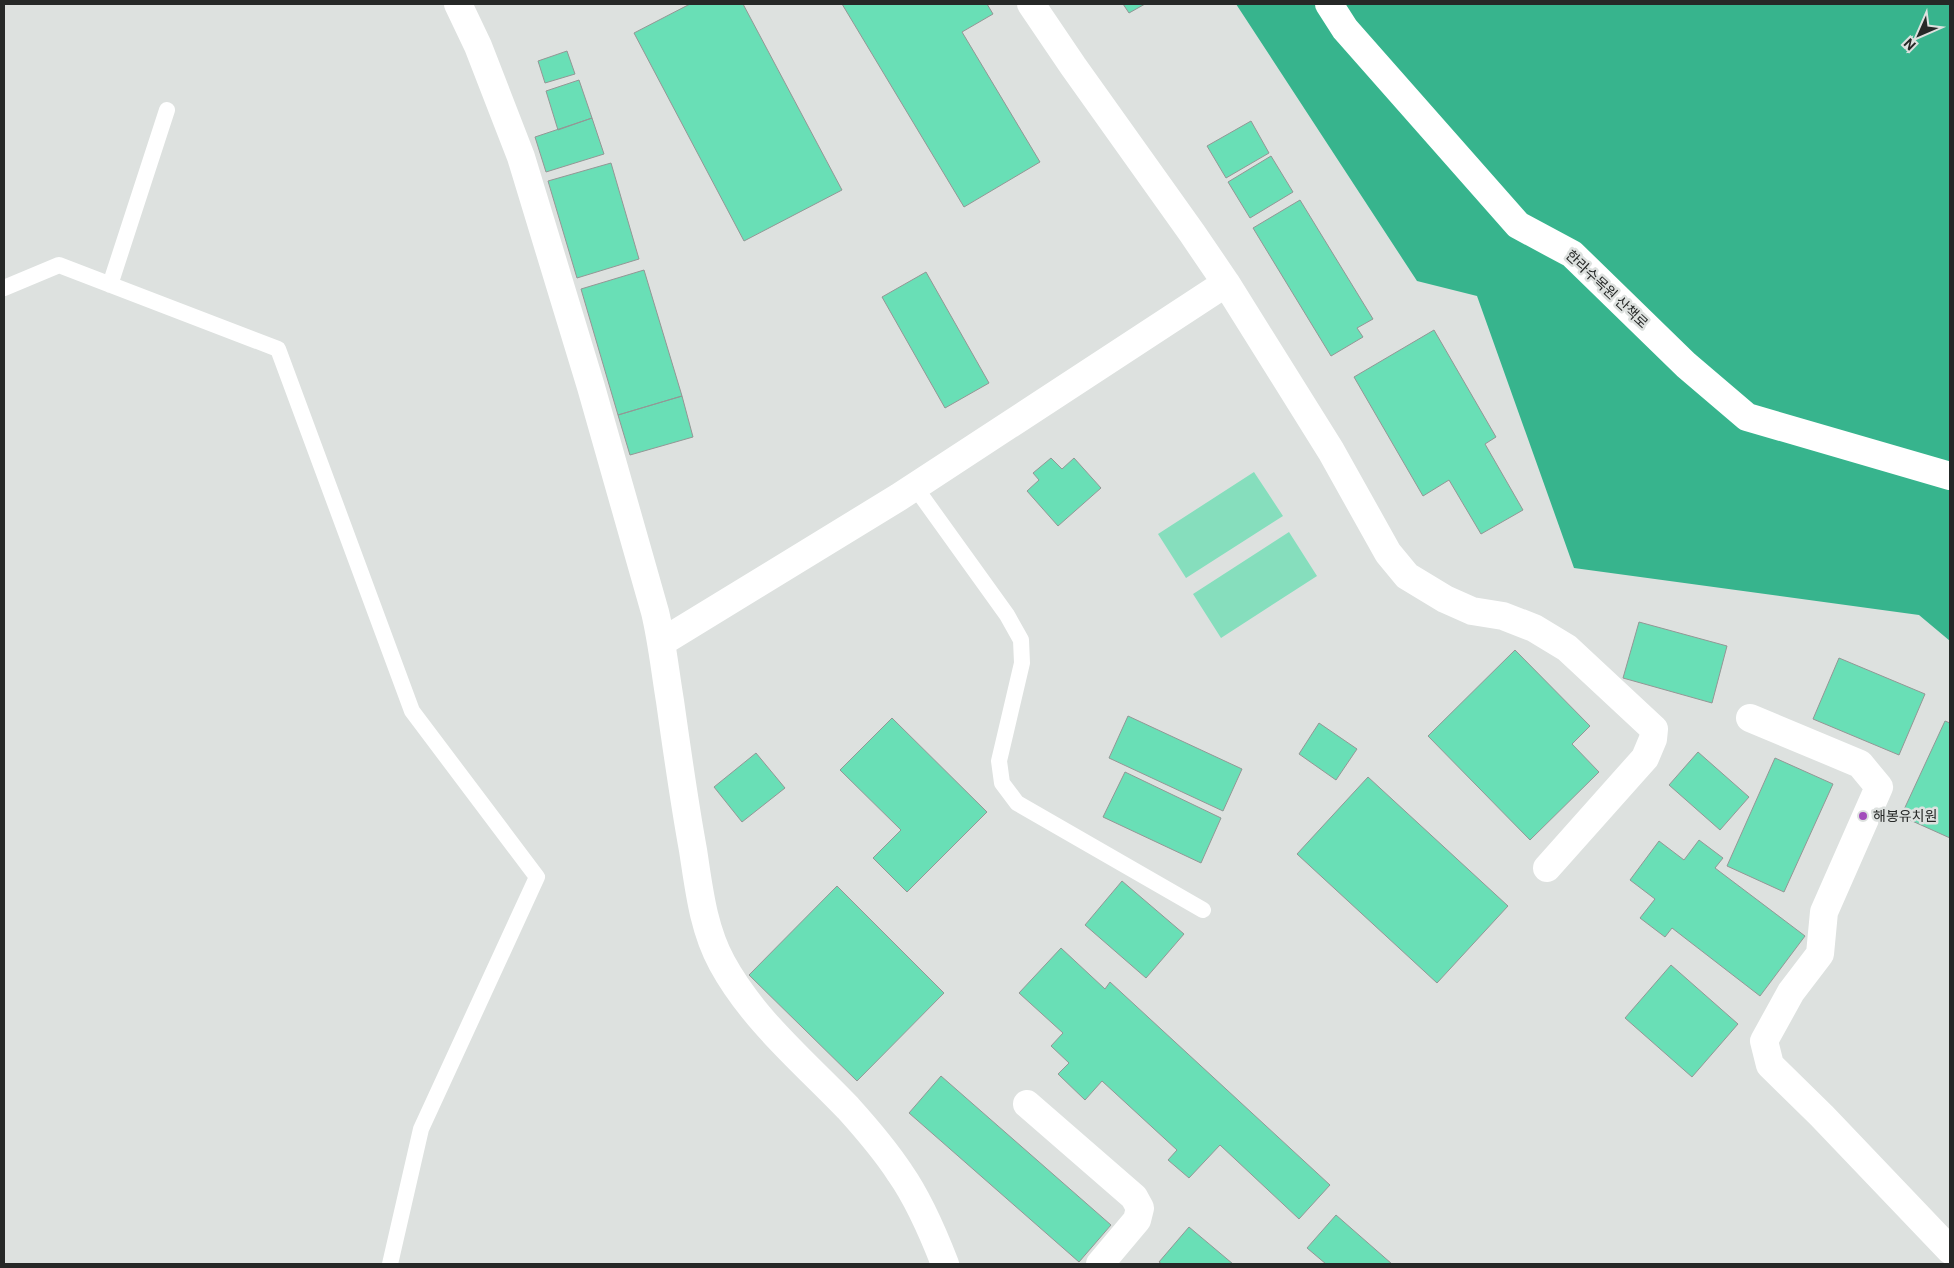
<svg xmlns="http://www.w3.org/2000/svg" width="1954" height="1268" font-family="Roboto,'Noto Sans KR',sans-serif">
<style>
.green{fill:#86debd}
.forest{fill:#37b48d}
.building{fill:#69dfb6;stroke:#939795}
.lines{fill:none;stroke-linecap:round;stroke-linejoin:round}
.lane{stroke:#fff;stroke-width:16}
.street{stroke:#fff;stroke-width:28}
.poi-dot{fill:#a24dbb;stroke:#dde1df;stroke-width:2}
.labels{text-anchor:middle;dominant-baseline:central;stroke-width:5;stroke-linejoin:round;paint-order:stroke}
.street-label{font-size:14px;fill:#262827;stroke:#dde1df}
.poi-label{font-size:14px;fill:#262827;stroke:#dde1df;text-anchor:start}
</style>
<rect width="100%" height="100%" fill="#dde1df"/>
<!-- green -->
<path class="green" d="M1254 472 1283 516 1186 578 1158 534Z
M1289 532 1317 576 1221 638 1193 594Z"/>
<!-- forest -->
<path class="forest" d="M1236 4H1950V641L1919 615 1574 568 1477 296 1417 281Z"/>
<!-- building -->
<path class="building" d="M690 4H743L842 190 744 241 634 33Z
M842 4H987L993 14 962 32 1040 162 964 207Z
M1123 4H1145L1129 13Z
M567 51 575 74 545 83 538 61Z
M579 80 592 118 558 130 546 91Z
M592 118 604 154 546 172 535 137Z
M1251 121 1269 153 1226 178 1207 146Z
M1271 156 1293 192 1250 218 1228 182Z
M611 163 639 259 577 278 548 181Z
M1300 200 1373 319 1357 328 1363 337 1331 356 1253 228Z
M644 270 682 396 618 415 581 289Z
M926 272 989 383 945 408 882 297Z
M1434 330 1496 437 1485 444 1523 510 1481 534 1449 480 1423 496 1354 377Z
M682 396 693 437 630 455 618 415Z
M1051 458 1062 469 1074 458 1101 488 1058 526 1027 491 1039 480 1033 473Z
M1639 622 1727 646 1712 703 1623 678Z
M1515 650 1590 726 1572 744 1599 772 1530 840 1428 736Z
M1839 658 1925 694 1899 755 1813 719Z
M1128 716 1242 769 1223 811 1109 758Z
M892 718 987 812 907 892 873 858 901 830 840 770Z
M1945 721 1950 723V838L1901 816Z
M1319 723 1357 749 1336 780 1299 754Z
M1698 752 1749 797 1720 830 1669 785Z
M756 753 785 788 742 822 714 787Z
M1775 758 1833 784 1784 892 1727 866Z
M1125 772 1221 818 1201 863 1103 817Z
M1368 777 1508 906 1437 983 1297 854Z
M1699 840 1723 858 1715 868 1805 936 1760 996 1672 928 1665 937 1640 918 1655 899 1630 880 1659 841 1684 860Z
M1122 881 1184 934 1146 978 1085 925Z
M837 886 944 993 857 1081 749 975Z
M1061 948 1105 989 1110 982 1330 1185 1299 1219 1220 1145 1189 1178 1168 1160 1177 1150 1102 1081 1085 1100 1058 1074 1069 1063 1051 1046 1063 1033 1019 993Z
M1671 965 1738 1024 1692 1077 1625 1018Z
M941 1076 1111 1225 1079 1262 909 1113Z
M1336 1215 1392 1264H1326L1307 1248Z
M1189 1227 1233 1264H1162L1159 1262Z"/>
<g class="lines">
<!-- lane -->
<path class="lane" d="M110 285 167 110
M4 288 59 265 278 349 412 711 537 877 421 1129 390 1264
M915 487 1007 615 1021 640 1022 663 999 761 1002 783 1017 803 1203 910"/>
<!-- street -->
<path class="street" d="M458 4 478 46 521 157 591 387 655 612C662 641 665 671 670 701 677 751 684 801 693 850 699 889 703 928 722 963 753 1020 804 1062 848 1108 866 1128 885 1150 900 1173 919 1200 933 1233 945 1264
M1031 4 1073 66 1192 233 1226 283 1331 451 1388 553 1407 576 1445 599 1472 611 1503 616 1534 628 1567 648 1654 729 1653 739 1645 758 1547 868
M1329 4 1345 29 1518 225 1572 254 1686 365 1747 417 1950 476
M662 642 899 497 1226 283
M1750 718 1860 764 1879 787 1824 912 1820 954 1791 992 1764 1041 1770 1065 1822 1116 1950 1250
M1027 1104 1134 1197 1140 1208 1137 1220 1100 1264"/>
</g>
<!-- markers -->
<circle class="poi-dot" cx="1863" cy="816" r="5"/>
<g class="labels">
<!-- street labels -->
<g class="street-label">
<text transform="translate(1607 289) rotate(43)">한라수목원 산책로</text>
</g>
<!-- poi labels -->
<g class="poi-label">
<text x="1873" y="816">해봉유치원</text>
</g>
</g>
<!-- border -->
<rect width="1954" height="1268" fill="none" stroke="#262827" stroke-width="10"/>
<!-- north arrow -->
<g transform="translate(1919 35) rotate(225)" stroke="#dde1df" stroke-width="4" paint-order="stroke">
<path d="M0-4L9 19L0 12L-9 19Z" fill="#262827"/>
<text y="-8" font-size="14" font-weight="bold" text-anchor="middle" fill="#262827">N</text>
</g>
</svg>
